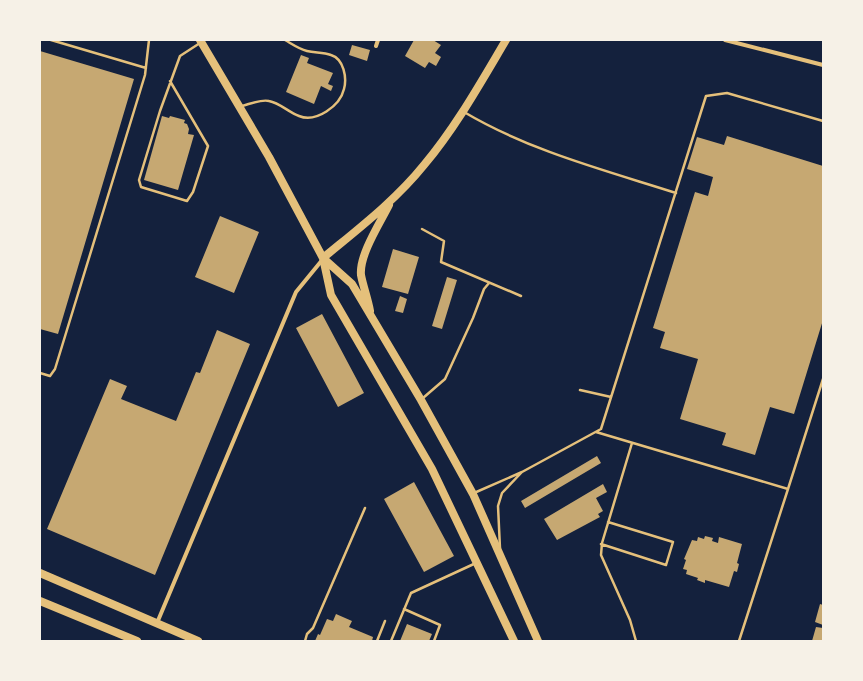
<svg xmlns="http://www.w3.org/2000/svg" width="863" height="681" font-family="Overpass,sans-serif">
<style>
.building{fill:#c6a872}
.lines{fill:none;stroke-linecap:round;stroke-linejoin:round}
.service{stroke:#e5c07b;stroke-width:2.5}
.minor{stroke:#e5c07b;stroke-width:4}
.secondary{stroke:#e5c07b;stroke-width:8}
.primary{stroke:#e5c07b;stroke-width:8}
</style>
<rect width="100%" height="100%" fill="#14213d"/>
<!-- building -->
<path class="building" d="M414 40H433L441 45 435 53 441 57 436 66 429 62 425 68 405 56Z
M352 45 370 50 367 61 349 55Z
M40 51 134 79 58 334 40 329Z
M301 55 309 58 307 63 333 73 328 84 333 86 331 91 321 86 314 104 286 92Z
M162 116 169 118 170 116 185 120 184 123 187 124 189 129 188 134 194 135 178 190 144 180Z
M727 136 823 166V320L794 414 770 407 755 455 722 445 726 433 680 419 698 359 660 348 665 332 653 328 695 192 708 196 713 177 687 169 697 137 724 145Z
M220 216 259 232 234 293 195 277Z
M393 249 419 257 408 294 382 287Z
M447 277 457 280 442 329 432 326Z
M400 296 407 299 403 313 395 311Z
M322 314 364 393 338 407 296 328Z
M217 330 250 344 155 575 47 529 110 379 127 386 121 399 176 421 196 372 200 373Z
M597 456 601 463 525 508 521 501Z
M414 482 454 556 424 572 384 499Z
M603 484 607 492 596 498 603 511 598 514 600 517 557 540 544 519Z
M705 536 713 538 712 541 718 543 719 537 742 544 737 563 739 564 737 572 734 571 729 587 705 580V583L697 580 698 578 686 574 687 570 683 569 686 560 684 559 692 540 697 541 698 537 704 539Z
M820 604 823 605V625L815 622Z
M336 614 352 621 349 627 373 637 372 641H315L318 634 320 635 327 619 333 621Z
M407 624 432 634 429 641H400Z
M816 627 823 628V641H812Z"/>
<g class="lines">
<!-- service -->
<path class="service" d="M51 40 146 68
M170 81 208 146 193 192 187 201 141 187 139 180 160 111 180 56 200 43
M242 106C250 104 261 99 269 101 280 103 288 112 299 116 316 123 340 106 344 89 347 78 344 59 331 55 323 52 315 53 307 51 299 49 292 44 285 40
M464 112C530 151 604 170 676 193
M422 229 444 241 441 262 521 296
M40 373 50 376 55 369 145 75 149 40
M580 390 611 397
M423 398 445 379 473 318 484 289 489 283
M596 432 788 489 823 379
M632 443 602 543 601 555 630 620 636 641
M474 493 522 472 601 429 706 96 727 93 823 121
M601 544 666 565 673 542 608 522
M500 548 498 506 502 493 521 473
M404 609 440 625 434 641
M305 641 307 634 313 628 365 508
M377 641 385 621
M391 641 411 593 476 563
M739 641 788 489"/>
<!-- minor -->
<path class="minor" d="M725 40 823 65
M376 46 378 40
M157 623 296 292 323 259"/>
<!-- secondary -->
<path class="secondary" d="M200 40 269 157 323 258 331 295 432 469 514 641
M323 258 352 284 421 400 473 494 538 641
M323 258C358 229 395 201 424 165 456 127 481 82 506 40
M370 311C368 299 363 286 361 275 359 255 380 223 389 205"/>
<!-- primary -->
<path class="primary" d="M40 573 198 641
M40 601 137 641"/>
</g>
<!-- border -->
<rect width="863" height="681" fill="none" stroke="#f6f1e7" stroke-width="82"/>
</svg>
